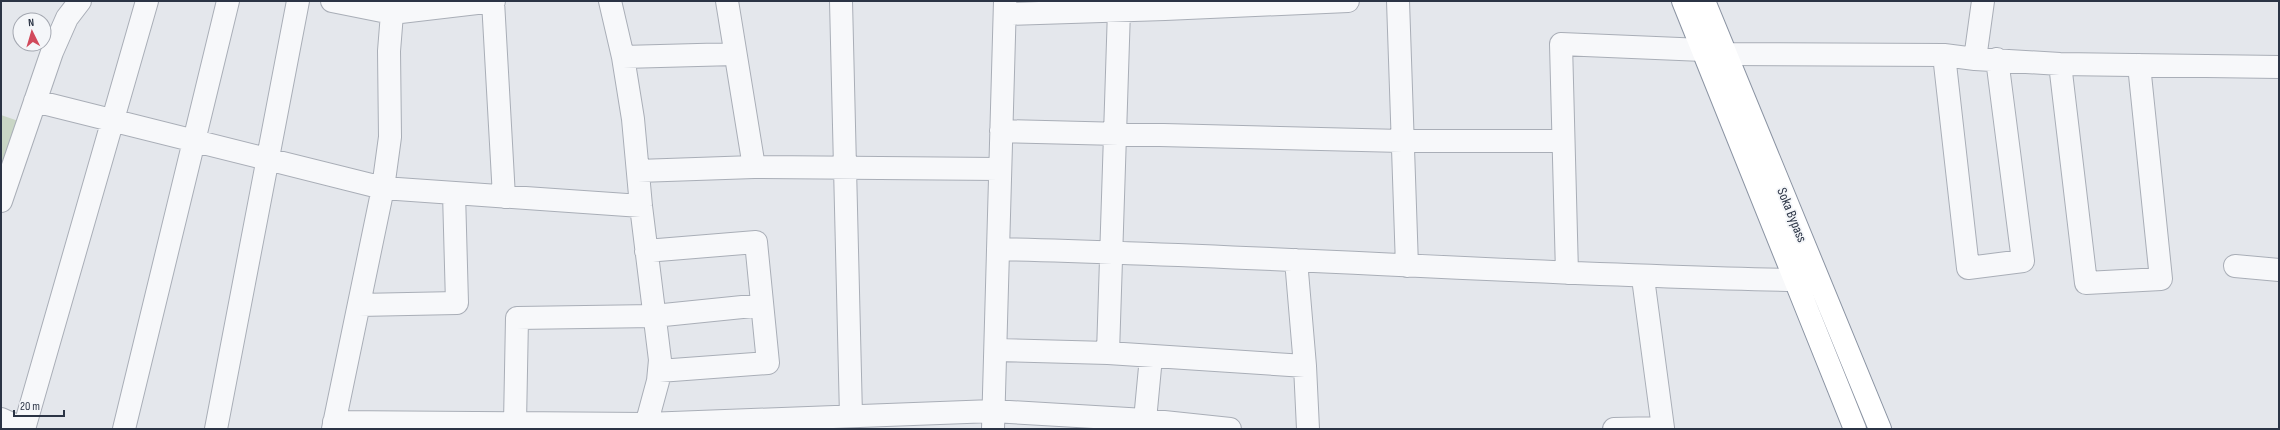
<svg xmlns="http://www.w3.org/2000/svg" width="2280" height="430" font-family="'Sofia Sans Condensed',sans-serif">
<style>
.green{fill:#c9d6c5}
.lines{fill:none;stroke-linecap:round;stroke-linejoin:round}
.minor-casing{stroke:#a9aeb7;stroke-width:24}
.highway-casing{stroke:#8b94a3;stroke-width:24}
.minor{stroke:#f7f8fa;stroke-width:22}
.highway{stroke:#fff;stroke-width:22}
.labels{text-anchor:middle;dominant-baseline:central;stroke-width:3.5;stroke-linejoin:round;paint-order:stroke}
.street-label{font-size:14px;fill:#2b3445;stroke:#f4f6f9}
</style>
<rect width="100%" height="100%" fill="#e4e7ec"/>
<!-- green -->
<path class="green" d="M1 115 27 124 1 201Z"/>
<g class="lines">
<defs>
<path id="minor" d="M332 1 392 13 494 1
M493 1 504 197
M610 1 623 57 633 119 641 206 660 360 658 381 645 429
M727 1 754 167
M841 1 851 416
M1398 1 1407 266
M1005 14 1165 9 1348 1
M1944 55 1968 268 2023 261 1997 59
M623 57 735 54
M1975 59 1983 1
M2060 64 2086 283 2161 279 2139 65
M35 101 383 188 641 206
M1001 131 1402 141H1563
M638 171 754 167 999 169
M1 201 52 52 67 18 80 1
M998 249C1264 255 1530 275 1796 280
M646 251 756 242 768 363 659 371
M1296 260 1305 366 1308 429
M2235 266 2279 270
M1567 273 1561 44 1703 50 1725 54 1944 55 1975 59 2060 64 2279 67
M359 305 457 303 454 193
M996 350 1108 353 1305 366
M1108 353 1119 10
M1 419 23 429
M1145 420 1151 357
M334 422 646 424 993 411 1145 420 1230 429
M515 423 517 318 654 316 762 305
M24 429 147 1
M124 429 228 1
M216 429 298 1
M333 429 383 188 390 137 389 51 393 1
M993 429 1005 1
M1614 429 1663 428 1643 278"/>
<path id="highway" d="M1683 1 1855 429
M1704 1 1880 429"/>
</defs>
<!-- minor casing -->
<use href="#minor" class="minor-casing"/>
<!-- highway casing -->
<use href="#highway" class="highway-casing"/>
<!-- minor -->
<use href="#minor" class="minor"/>
<!-- highway -->
<use href="#highway" class="highway"/>
</g>
<g class="labels">
<!-- street labels -->
<g class="street-label">
<text transform="translate(1792 215) rotate(68)">Soka Bypass</text>
</g>
</g>
<!-- border -->
<rect width="2280" height="430" fill="none" stroke="#2b3445" stroke-width="4"/>
<!-- north arrow -->
<g transform="translate(32 32) rotate(355)"><circle r="19" fill="#f4f6f9" stroke="#a4a8b1"/>
<path d="M0-3L7 15L0 10L-7 15Z" fill="#d1495b"/>
<text y="-6" font-size="11" font-weight="bold" text-anchor="middle" fill="#2b3445">N</text>
</g>
<!-- scale -->
<path d="M14 410v6h50v-6" fill="none" stroke="#2b3445" stroke-width="2"/>
<text x="20" y="410" font-size="12" fill="#2b3445" stroke="#f4f6f9" stroke-width="3" paint-order="stroke">20 m</text>
</svg>
